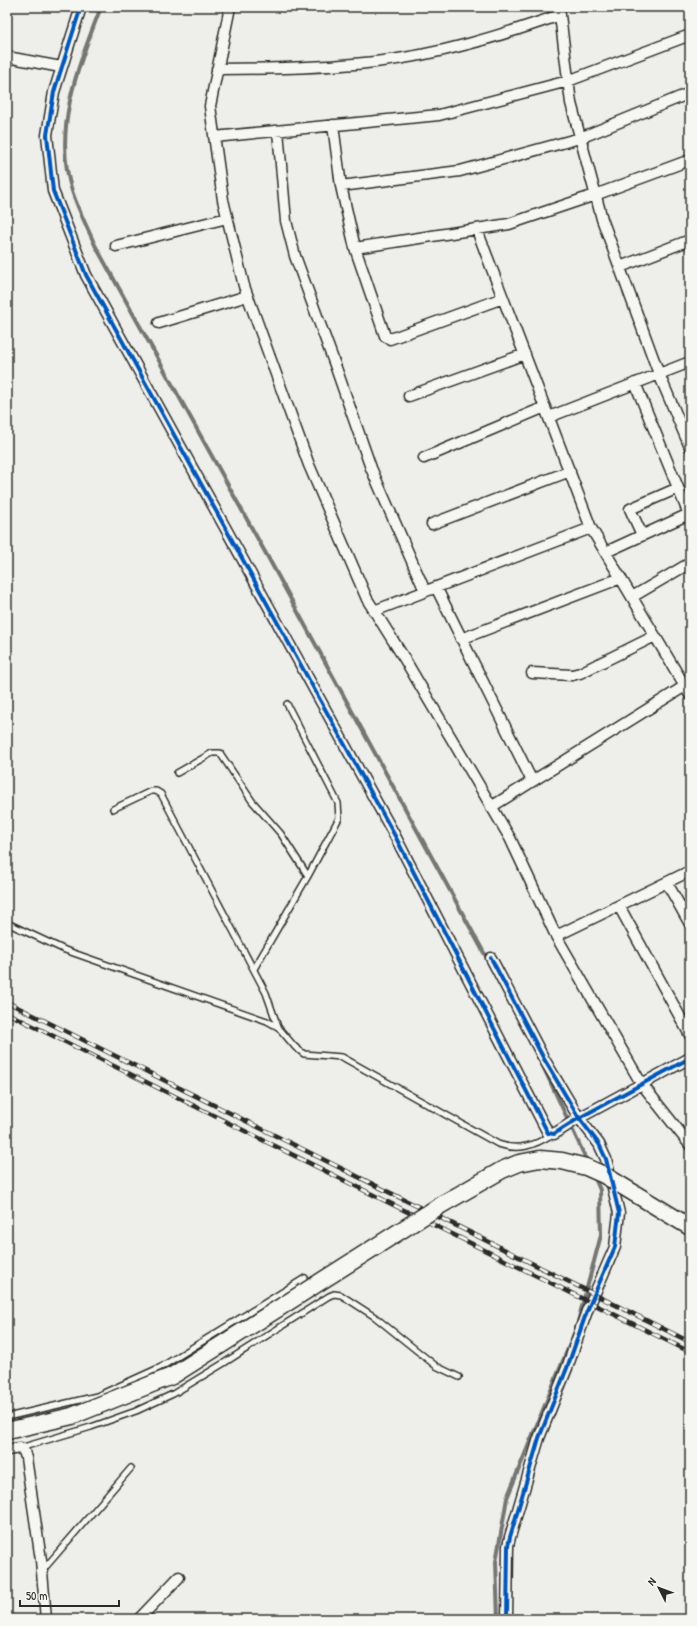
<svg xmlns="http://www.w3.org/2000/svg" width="697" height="1626" font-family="'Patrick Hand',sans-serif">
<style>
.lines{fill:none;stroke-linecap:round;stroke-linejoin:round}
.stream{stroke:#757573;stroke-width:4}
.service-casing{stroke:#2b2b2b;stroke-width:8}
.minor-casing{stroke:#2b2b2b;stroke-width:13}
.service{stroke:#f6f6f2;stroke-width:5}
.minor{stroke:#f6f6f2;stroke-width:10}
.rail-casing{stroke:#2b2b2b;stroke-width:4.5}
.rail{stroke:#f6f6f2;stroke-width:3;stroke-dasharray:9;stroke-linecap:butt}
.primary-bridge-casing{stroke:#2b2b2b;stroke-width:19;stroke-linecap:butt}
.primary-bridge{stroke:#f6f6f2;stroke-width:16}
.cycleway-casing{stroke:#f6f6f2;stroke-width:6}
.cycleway{stroke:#0057b8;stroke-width:4}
</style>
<rect width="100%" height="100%" fill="#eeeeea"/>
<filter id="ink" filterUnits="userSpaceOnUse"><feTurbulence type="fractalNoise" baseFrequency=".025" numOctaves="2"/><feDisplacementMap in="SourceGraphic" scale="8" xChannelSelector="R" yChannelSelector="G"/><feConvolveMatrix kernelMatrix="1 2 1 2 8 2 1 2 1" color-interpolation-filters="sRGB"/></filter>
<g filter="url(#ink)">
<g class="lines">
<!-- stream -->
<path class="stream" d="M101 7C79 64 52 129 72 191 78 209 87 227 95 245L270 561 489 962
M541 1062 588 1163
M498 1619 496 1562 507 1498 576 1329 601 1235 600 1190 594 1176"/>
<defs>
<path id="service" d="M177 773 212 753H220L252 801 281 834 308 876
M113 809 151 791H156L161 794 266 993 278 1027
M7 923 65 950 267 1021 278 1027 295 1047 304 1054 342 1057 498 1144C518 1151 534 1146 551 1135
M254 969 308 876 339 818 338 803 287 704
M7 1417 97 1396 161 1367 305 1278
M20 1448 91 1427 136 1411 173 1394 224 1363 329 1296 334 1294 341 1295 375 1317 436 1366 459 1377
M43 1570 131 1468"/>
<path id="minor" d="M81 7 54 92 47 135 53 191 86 275 395 836 548 1133 554 1134 579 1118 690 1058
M230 7 210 106 223 200 244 286 309 465 367 599 404 658 510 838 556 936 641 1083 690 1145
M559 7 571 103 602 219 659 374 690 447
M7 57 61 67
M217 69C270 69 322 68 375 62 439 55 500 36 560 15
M333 125 341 186 355 248 385 336 390 339 503 298
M278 131 286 221 295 256 335 365 371 468 425 591
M214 137 439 115 568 81 690 35
M341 186 460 171 580 138 690 93
M477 230 591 528 690 695
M116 246 227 218
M355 248 509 224 595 195 690 160
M620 267 690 240
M159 323 247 296
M635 383 690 517
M409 396 525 354
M549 417 690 362
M424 458 545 407
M432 524 570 471
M642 535 630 509 678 488
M606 552 689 514
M436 587 532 781
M632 597 690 563
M374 611 591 528
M461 639 621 578
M532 673 572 675 580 673 655 636
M491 807 685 686
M667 883 690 924
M619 906 690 1035
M556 936 690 871
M491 958 544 1059 579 1118 599 1144 606 1159 619 1213 615 1247 587 1311 567 1368 539 1438 510 1537 508 1546 507 1619
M7 1450 20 1448 24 1451 26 1458 41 1560 46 1619
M139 1619 179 1577"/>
</defs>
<!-- service casing -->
<use href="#service" class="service-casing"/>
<!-- minor casing -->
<use href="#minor" class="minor-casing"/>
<!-- service -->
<use href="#service" class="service"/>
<!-- minor -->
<use href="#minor" class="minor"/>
<defs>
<path id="rail" d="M7 1002 690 1342
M7 1013 690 1352"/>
</defs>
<!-- rail casing -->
<use href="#rail" class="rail-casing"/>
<!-- rail -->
<use href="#rail" class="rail"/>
<defs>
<path id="primary-bridge" d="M7 1431 72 1416 172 1376 441 1205 502 1170 519 1163 540 1159 562 1161 586 1167 604 1175 690 1227"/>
</defs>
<!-- primary-bridge casing -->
<use href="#primary-bridge" class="primary-bridge-casing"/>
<!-- primary-bridge -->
<use href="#primary-bridge" class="primary-bridge"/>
<defs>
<path id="cycleway" d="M81 7 54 92 47 135 53 191 86 275 395 836 548 1133 554 1134 579 1118 690 1058
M491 958 544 1059 579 1118 599 1144 606 1159 619 1213 615 1247 587 1311 567 1368 539 1438 510 1537 508 1546 507 1619"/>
</defs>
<!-- cycleway casing -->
<use href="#cycleway" class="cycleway-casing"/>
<!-- cycleway -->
<use href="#cycleway" class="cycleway"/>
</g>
</g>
<!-- margin -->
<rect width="697" height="1626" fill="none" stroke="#f6f6f2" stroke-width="24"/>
<rect x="12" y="12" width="673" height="1602" fill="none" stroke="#2b2b2b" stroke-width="1.5" filter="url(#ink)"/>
<!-- north arrow -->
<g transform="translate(659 1588) rotate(312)" stroke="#f6f6f2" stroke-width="3" paint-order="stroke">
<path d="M0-3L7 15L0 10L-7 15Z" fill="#2b2b2b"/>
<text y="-6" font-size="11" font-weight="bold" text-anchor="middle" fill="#2b2b2b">N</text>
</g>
<!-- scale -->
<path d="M20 1600v6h99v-6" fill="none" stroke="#2b2b2b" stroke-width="2"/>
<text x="26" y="1600" font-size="12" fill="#2b2b2b" stroke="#f6f6f2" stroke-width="3" paint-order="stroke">50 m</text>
</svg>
